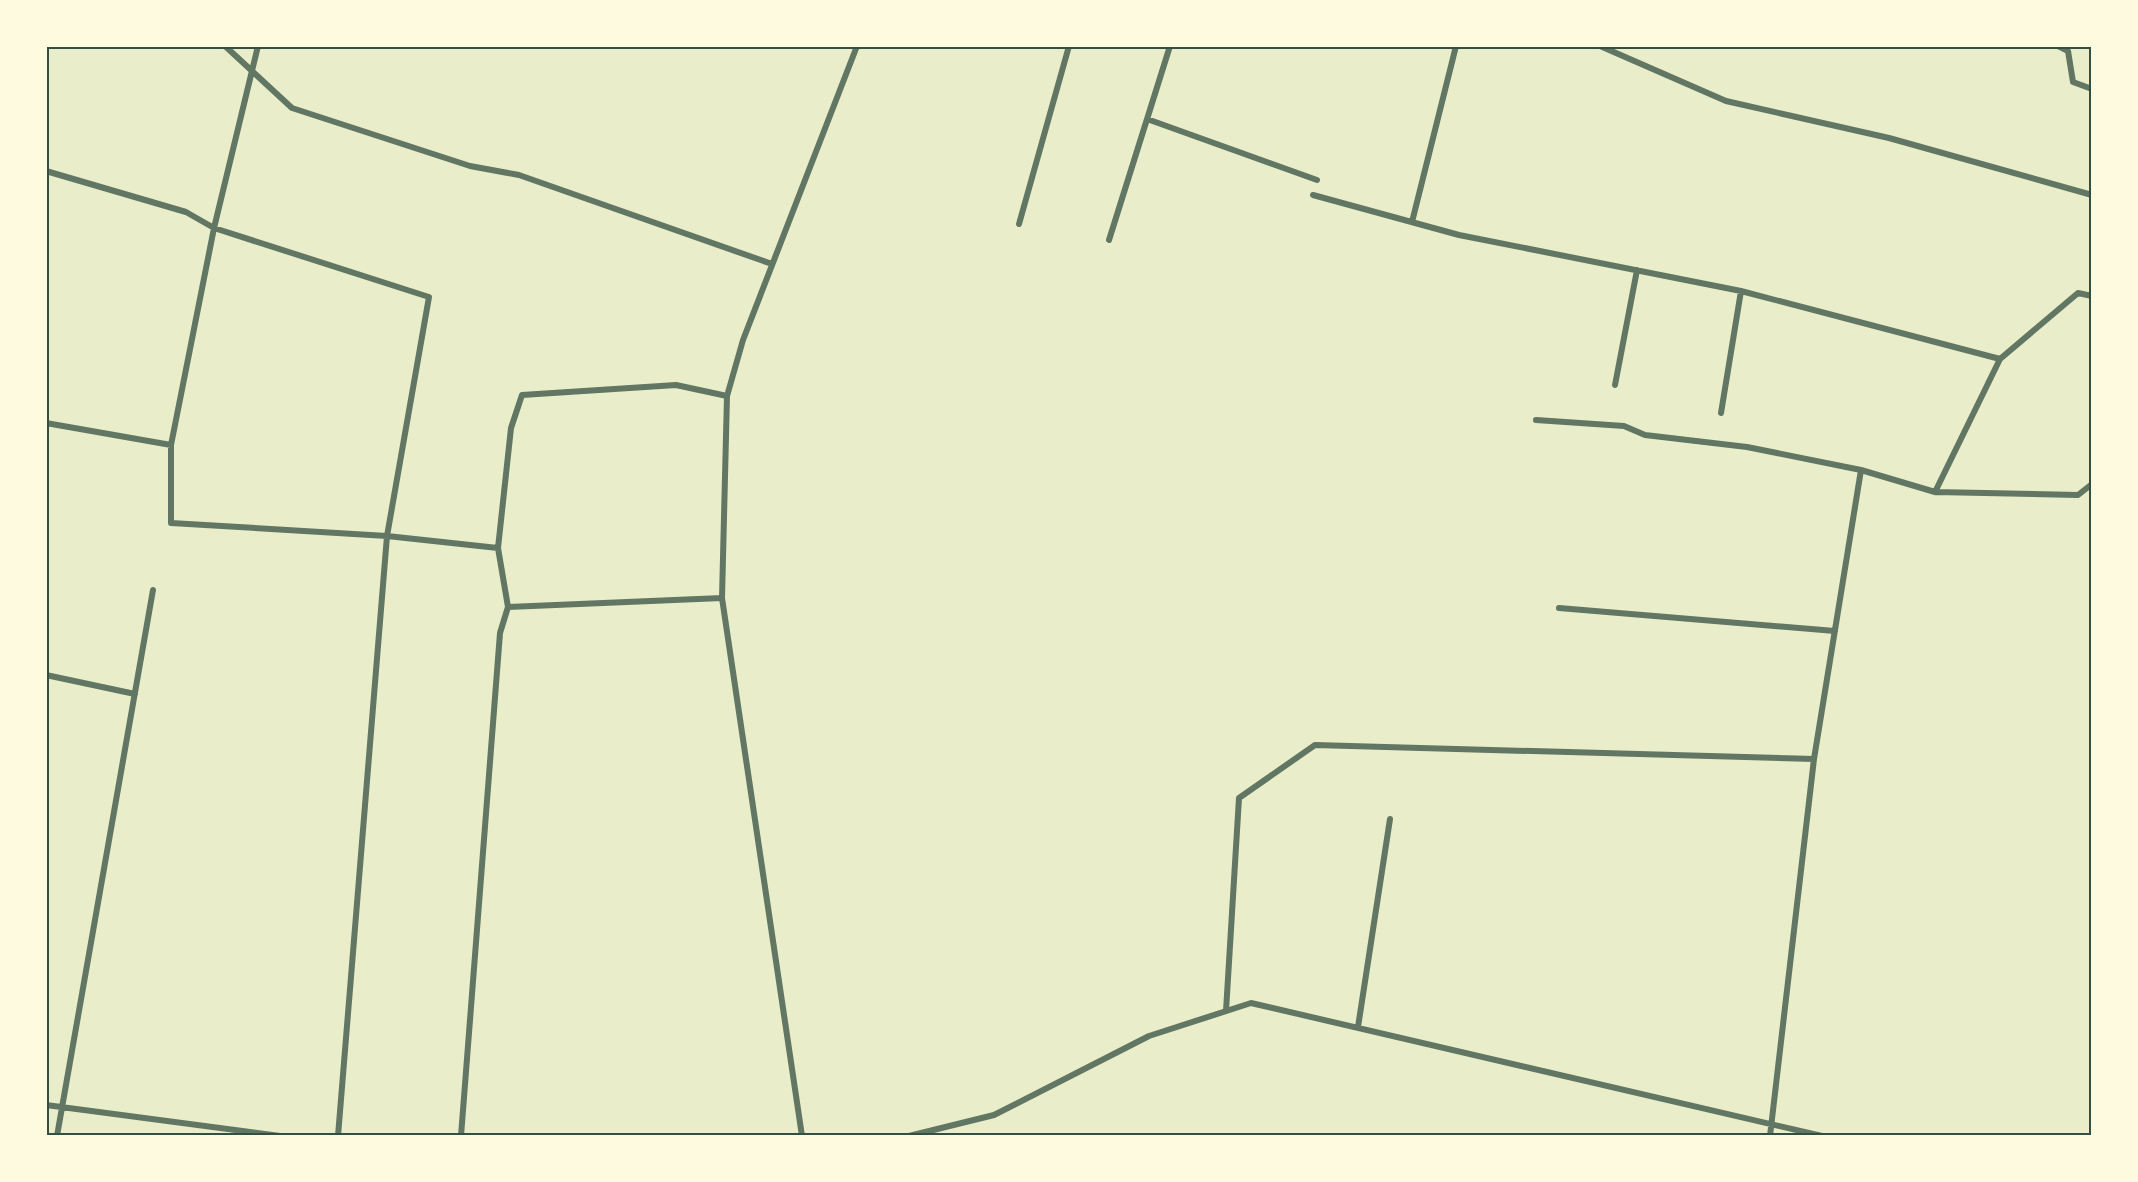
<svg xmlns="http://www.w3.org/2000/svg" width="2138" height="1182" font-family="Georgia,serif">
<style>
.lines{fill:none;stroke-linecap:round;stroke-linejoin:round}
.minor{stroke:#617663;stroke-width:6}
.neatline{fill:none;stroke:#344e41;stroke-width:2}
</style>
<rect width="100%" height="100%" fill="#e9edc9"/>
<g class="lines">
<!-- minor -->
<path class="minor" d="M225 46 292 108 470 166 519 175 772 264
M258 46 214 228 171 445V523L387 536 498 548
M1600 46 1726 101 1889 138 2092 195
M2058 46 2068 51 2073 82 2092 89
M1147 119 1317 180
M46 171 186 212 214 228 429 297 387 536 338 1136
M1313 195 1459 235 1741 291 2000 359
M1412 222 1456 46
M1019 224 1069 46
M1109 240 1170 46
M1615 385 1637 270
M1721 413 1741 291
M1536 420 1624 426 1645 435 1747 447 1861 470
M46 423 171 445
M1935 492 2000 359 2078 293 2092 296
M508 607 722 598
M1559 608 1835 631
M46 675 135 694
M1226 1011 1239 798 1315 745 1814 759
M1358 1027 1390 819
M46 1105 280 1136
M57 1136 153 590
M461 1136 500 633 508 607 498 548 511 428 522 395 676 385 727 396
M802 1136 722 598 727 396 743 340 857 46
M909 1136 994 1115 1149 1036 1251 1003 1822 1136
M1770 1136 1814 759 1861 470 1935 492 2078 495 2092 484"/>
</g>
<!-- border -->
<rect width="2138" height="1182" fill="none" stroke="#fefae0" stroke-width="96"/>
<rect x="48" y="48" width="2042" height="1086" class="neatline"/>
</svg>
